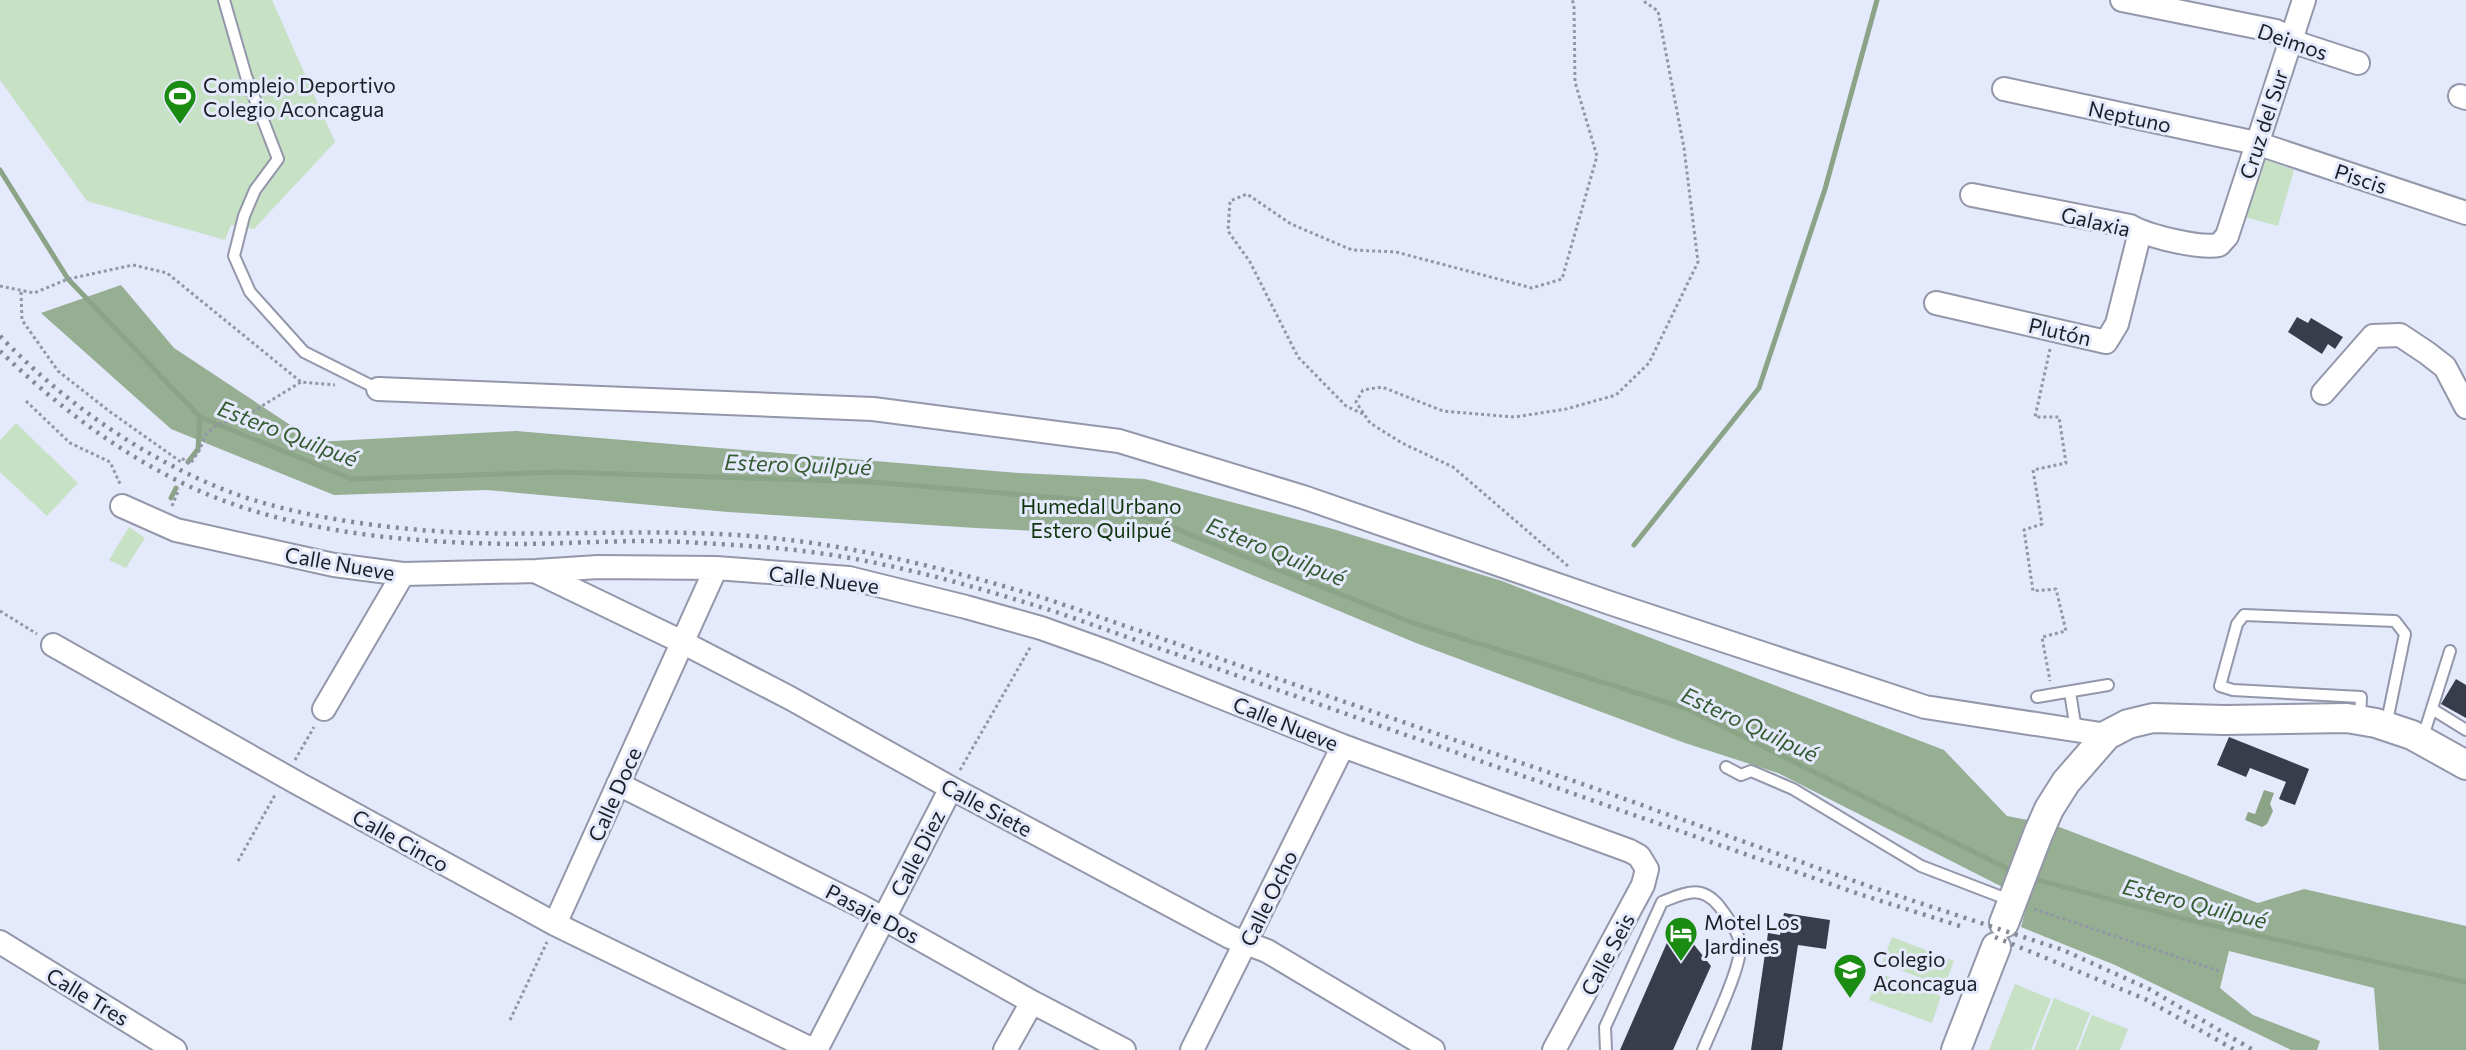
<svg xmlns="http://www.w3.org/2000/svg" width="2466" height="1050" font-family="Commissioner,sans-serif">
<style>
.green{fill:#c7e1c4}
.forest{fill:#96af93}
.water{fill:#8ba488}
.lines{fill:none;stroke-linecap:round;stroke-linejoin:round}
.stream{stroke:#8ba488;stroke-width:5}
.building{fill:#393c4b}
.service-casing{stroke:#9397a9;stroke-width:14}
.minor-casing{stroke:#9397a9;stroke-width:26}
.tertiary-casing{stroke:#9397a9;stroke-width:32}
.path{stroke:#9397a5;stroke-width:3;stroke-dasharray:3 3;stroke-linecap:butt}
.service{stroke:#fff;stroke-width:10}
.minor{stroke:#fff;stroke-width:22}
.tertiary{stroke:#fff;stroke-width:28}
.rail{stroke:#858996;stroke-width:4.5;stroke-dasharray:3 6;stroke-linecap:butt}
.labels{text-anchor:middle;dominant-baseline:central;stroke-width:6;stroke-linejoin:round;paint-order:stroke}
.street-label{font-size:21px;fill:#1d1f26;stroke:#e4e9fc}
.poi-label{font-size:21px;fill:#1d1f26;stroke:#e4e9fc;text-anchor:start}
.park-label{font-size:21px;fill:#0f340c;stroke:#e4e9fc}
.water-label{font-size:22px;font-style:italic;fill:#355b31;stroke:#e4e9fc}
</style>
<rect width="100%" height="100%" fill="#e4e9fc"/>
<!-- green -->
<path class="green" d="M0 0H272L335 142 254 229 231 225 225 240 87 201 0 80Z
M2263 159 2294 170 2278 226 2245 217Z
M16 423 78 483 47 516 0 472V440Z
M129 527 145 538 126 568 109 560Z
M1892 937 1954 961 1944 987 1882 963Z
M1879 973 1941 996 1932 1023 1869 1000Z
M2015 984 2051 999 2031 1050H1989Z
M2054 998 2090 1013 2076 1050H2034Z
M2092 1015 2128 1029 2120 1050H2078Z"/>
<!-- forest -->
<path class="forest" d="M121 285 174 348 316 442 516 431 1019 473 1145 479 1333 529 1502 581 1944 750 2007 816 2054 825 2258 903 2304 889 2466 926V1050H2379L2374 988 2229 951 2220 988 2253 1015 2320 1041 2317 1050H2291L2115 965 2021 927 2028 900 1778 773 1685 743 1416 643 1161 537 976 528 728 512 487 490 334 495 171 429 41 313Z"/>
<!-- water -->
<path class="water" d="M2264 790 2274 793 2270 804 2273 811 2267 824 2262 827 2245 820 2248 812 2255 814Z"/>
<g class="lines">
<!-- stream -->
<path class="stream" d="M0 170 68 279 200 417 352 479 558 472 871 482 1108 502 1413 623 1688 709 2016 873
M188 462 198 449 200 417
M171 498 176 488
M1634 545 1759 388 1825 189 1877 0
M2030 878 2193 921 2466 982"/>
</g>
<!-- building -->
<path class="building" d="M2297 317 2308 323 2311 318 2343 337 2335 349 2328 344 2322 354 2288 332Z
M2456 679 2466 685V718L2441 704Z
M2229 737 2309 769 2295 805 2279 799 2286 782 2250 768 2246 777 2217 765Z
M1784 913 1830 920 1826 949 1798 945 1782 1050H1751L1768 933 1780 935Z
M1676 922 1711 966 1673 1050H1620Z"/>
<g class="lines">
<defs>
<path id="service" d="M224 0 246 76 278 159 255 190 244 216 234 256 250 292 304 352 378 389
M2070 692 2076 730
M2037 697 2108 685
M2432 709 2466 730
M2360 719 2361 697 2233 690 2220 686 2237 624 2244 615 2395 621 2405 634 2386 726
M2422 740 2450 651
M1726 767 1741 775 1751 771 1793 789 1921 866 2012 901
M1606 1050 1605 1027 1662 902C1685 893 1701 884 1719 906 1726 915 1737 930 1740 942 1744 963 1712 1027 1703 1050"/>
<path id="minor" d="M2122 0 2276 31 2303 45 2358 63
M2004 89 2256 143 2466 213
M2460 96 2466 98
M1972 195 2130 226C2147 236 2200 249 2219 245L2227 236 2304 0
M1936 303 2106 342 2117 324 2140 232
M378 389 873 409 1119 441 1303 497 1613 604 1925 707 2107 735
M2323 393 2373 336 2400 335 2427 353 2445 367 2466 407
M122 506 176 530 334 565 403 574 536 571 598 567 716 568 849 578 966 607 1041 628 1108 652 1343 746 1630 851 1639 856 1647 869 1643 885 1554 1050
M537 572 682 642 790 698 951 788 1230 937 1267 951 1433 1050
M53 645 299 784 555 924 813 1050
M324 709 403 574
M618 784 861 906 1032 1002 1124 1050
M555 924 716 568
M0 942 175 1050
M816 1050 951 788
M1005 1050 1032 1002
M1192 1050 1343 746"/>
<path id="tertiary" d="M2004 923 2038 834 2049 809 2066 782 2107 735 2128 724 2153 718 2224 720 2347 718 2376 723 2412 735 2466 765
M1956 1050 1996 947"/>
</defs>
<!-- service casing -->
<use href="#service" class="service-casing"/>
<!-- minor casing -->
<use href="#minor" class="minor-casing"/>
<!-- tertiary casing -->
<use href="#tertiary" class="tertiary-casing"/>
<!-- path -->
<path class="path" d="M0 286 34 293 68 279 133 265 167 273 301 382 335 385
M21 292 22 320 58 371 109 411 181 462 183 459 190 464 199 451 206 434 218 424 244 417 301 382
M2050 349 2035 417H2059L2066 463 2033 470 2042 524 2024 530 2033 591 2056 589 2066 631 2042 637 2050 681
M26 401 70 443 110 462 121 486
M1363 414 1346 406 1298 357 1250 262 1228 231 1230 201 1247 194 1291 224 1352 250 1396 252 1532 288 1562 279 1597 156 1575 82 1574 4 1572 0
M172 506 179 489
M1568 566 1453 467 1402 443 1370 423 1356 402 1363 390 1382 387 1443 411 1515 417 1566 409 1616 395 1649 363 1698 262 1684 148 1658 11 1642 0
M0 611 37 634
M295 760 314 727
M960 770 1031 646
M238 861 275 795
M2034 909 2219 971
M510 1020 547 942"/>
<!-- service -->
<use href="#service" class="service"/>
<!-- minor -->
<use href="#minor" class="minor"/>
<!-- tertiary -->
<use href="#tertiary" class="tertiary"/>
<!-- rail -->
<path class="rail" d="M0 336C63 402 144 459 230 492 294 516 380 528 449 532 549 537 650 528 750 536 852 544 952 570 1050 600L1591 787 1871 887 2063 950 2149 989 2253 1050
M0 351C64 413 142 471 227 502 318 535 419 543 515 544 571 544 627 539 683 542 720 544 758 546 795 550 884 560 971 585 1056 612L1859 894 1960 926
M1995 937 2145 999 2235 1050"/>
</g>
<!-- icons -->
<defs>
<symbol id="stadium-pin" viewBox="-11 -11 22 30"><path d="M0 17L-7.5 6A9.5 9.5 0 1 1 7.5 6Z" fill="#1a8c11" stroke="#e4e9fc"/><path d="M0-5a6.5 5 0 1 0 0 10a6.5 5 0 1 0 0-10ZM-3.5-1.8h7v3.6h-7Z" fill="#fff"/></symbol>
<symbol id="hotel-pin" viewBox="-11 -11 22 30"><path d="M0 17L-7.5 6A9.5 9.5 0 1 1 7.5 6Z" fill="#1a8c11" stroke="#e4e9fc"/><path d="M-6-4.5h1.5V1H6V5H4.5V3h-9V5H-6ZM-4 0a1.8 1.8 0 1 1 3.6 0ZM.5 0V-2.5h3Q6-2.5 6 0Z" fill="#fff"/></symbol>
<symbol id="school-pin" viewBox="-11 -11 22 30"><path d="M0 17L-7.5 6A9.5 9.5 0 1 1 7.5 6Z" fill="#1a8c11" stroke="#e4e9fc"/><path d="M0-5L7-2L0 1L-7-2ZM-4 1L0 2.5L4 1V4Q0 6-4 4Z" fill="#fff"/></symbol>
</defs>
<g fill-rule="evenodd">
<use href="#stadium-pin" x="161" y="77" width="38" height="52"/>
<use href="#hotel-pin" x="1662" y="914" width="38" height="52"/>
<use href="#school-pin" x="1831" y="951" width="38" height="52"/>
</g>
<g class="labels">
<!-- street labels -->
<g class="street-label">
<text transform="translate(2293 41) rotate(19)">Deimos</text>
<text transform="translate(2130 116) rotate(12)">Neptuno</text>
<text transform="translate(2263 124) rotate(-72)">Cruz del Sur</text>
<text transform="translate(2361 178) rotate(18)">Piscis</text>
<text transform="translate(2096 221) rotate(13)">Galaxia</text>
<text transform="translate(2060 331) rotate(13)">Plutón</text>
<text transform="translate(340 563) rotate(10)">Calle Nueve</text>
<text transform="translate(824 579) rotate(7)">Calle Nueve</text>
<text transform="translate(1286 723) rotate(22)">Calle Nueve</text>
<text transform="translate(614 794) rotate(-66)">Calle Doce</text>
<text transform="translate(987 807) rotate(28)">Calle Siete</text>
<text transform="translate(401 840) rotate(29)">Calle Cinco</text>
<text transform="translate(917 853) rotate(-63)">Calle Diez</text>
<text transform="translate(1268 898) rotate(-64)">Calle Ocho</text>
<text transform="translate(873 913) rotate(28)">Pasaje Dos</text>
<text transform="translate(1607 954) rotate(-62)">Calle Seis</text>
<text transform="translate(88 996) rotate(31)">Calle Tres</text>
</g>
<!-- poi labels -->
<g class="poi-label">
<text x="203" y="84">Complejo Deportivo<tspan x="203" dy="24">Colegio Aconcagua</tspan></text>
<text x="1704" y="921">Motel Los<tspan x="1704" dy="24">Jardines</tspan></text>
<text x="1873" y="958">Colegio<tspan x="1873" dy="24">Aconcagua</tspan></text>
</g>
<!-- park labels -->
<g class="park-label">
<text x="1101" y="505">Humedal Urbano<tspan x="1101" dy="24">Estero Quilpué</tspan></text>
</g>
<!-- water labels -->
<g class="water-label">
<text transform="translate(288 433) rotate(21)">Estero Quilpué</text>
<text transform="translate(798 464) rotate(2)">Estero Quilpué</text>
<text transform="translate(1276 551) rotate(22)">Estero Quilpué</text>
<text transform="translate(1750 724) rotate(25)">Estero Quilpué</text>
<text transform="translate(2195 903) rotate(14)">Estero Quilpué</text>
</g>
</g>
</svg>
